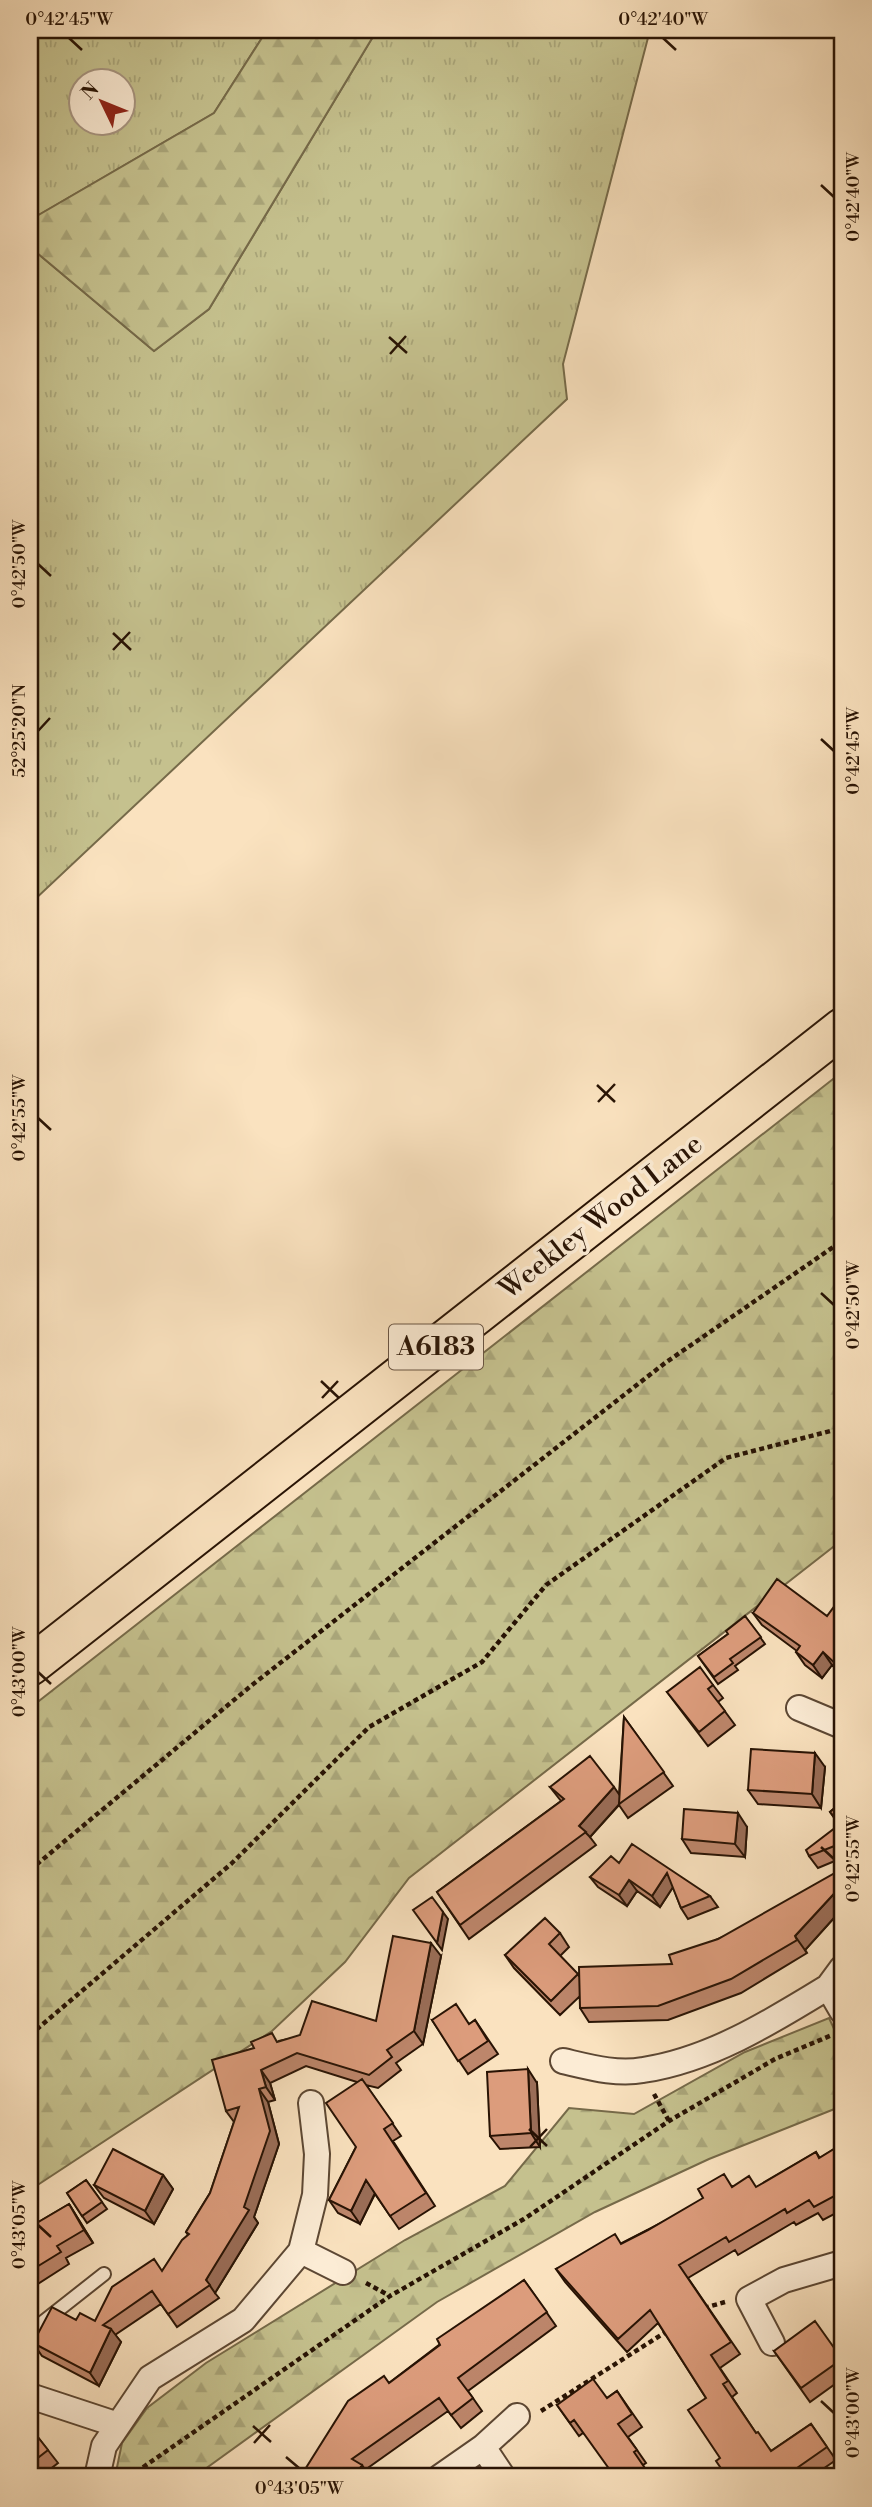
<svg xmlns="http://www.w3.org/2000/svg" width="872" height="2507" font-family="'Libre Bodoni',serif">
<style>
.grass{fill:url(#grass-tufts);stroke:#766a49;stroke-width:2;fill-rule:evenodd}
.forest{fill:url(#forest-firs);stroke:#766a49;stroke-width:2}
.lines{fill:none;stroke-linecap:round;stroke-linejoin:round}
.lane-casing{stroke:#5c4733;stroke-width:16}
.street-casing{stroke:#5c4733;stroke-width:28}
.primary-casing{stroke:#281304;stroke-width:42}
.path{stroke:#281304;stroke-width:4.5;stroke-dasharray:5 3.5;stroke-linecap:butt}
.lane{stroke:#fcecd5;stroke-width:12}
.street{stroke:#fcecd5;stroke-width:24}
.primary{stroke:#fae2bf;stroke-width:38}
.wall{fill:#bd866b;stroke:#281304;stroke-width:2}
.shaded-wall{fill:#9a6d57;stroke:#281304;stroke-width:2}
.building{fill:#dc9c7c;stroke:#281304;stroke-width:2}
.ticks{fill:none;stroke:#281304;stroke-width:2.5}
.labels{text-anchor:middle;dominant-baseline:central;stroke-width:7;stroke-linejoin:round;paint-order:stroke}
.shield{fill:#fcecd5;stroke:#685443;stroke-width:2}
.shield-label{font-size:26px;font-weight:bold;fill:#281304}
.street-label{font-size:28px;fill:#281304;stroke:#fcecd5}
.neatline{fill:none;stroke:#281304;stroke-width:2.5}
.ticks-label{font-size:18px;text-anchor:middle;fill:#281304}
</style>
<defs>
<pattern id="grass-tufts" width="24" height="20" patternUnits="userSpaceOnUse" patternTransform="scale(1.75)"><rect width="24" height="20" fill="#c5c18e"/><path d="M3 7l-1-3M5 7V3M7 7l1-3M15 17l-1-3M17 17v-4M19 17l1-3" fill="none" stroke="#a9a579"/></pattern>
<pattern id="forest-firs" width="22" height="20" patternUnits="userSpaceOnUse" patternTransform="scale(1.75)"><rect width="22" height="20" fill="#c5c18e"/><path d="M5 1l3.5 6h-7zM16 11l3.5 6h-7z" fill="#a9a579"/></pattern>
</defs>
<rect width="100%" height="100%" fill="#fae2bf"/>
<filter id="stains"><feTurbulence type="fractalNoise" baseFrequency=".00286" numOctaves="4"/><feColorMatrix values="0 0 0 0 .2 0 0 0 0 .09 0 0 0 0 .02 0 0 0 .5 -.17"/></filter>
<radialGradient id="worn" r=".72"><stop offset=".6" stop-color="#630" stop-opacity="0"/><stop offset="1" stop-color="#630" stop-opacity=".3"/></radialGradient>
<!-- grass -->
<path class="grass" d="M30 30H267L214 113 30 220ZM80 80H122V122H80Z
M377 30H650L563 364 567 399 30 904V247L154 351 209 309Z"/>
<!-- forest -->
<path class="forest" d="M267 30H377L209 309 154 351 30 247V220L214 113Z
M842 1072V1540L409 1878 345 1962 272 2031 30 2190V1708Z
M829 2018 842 2046V2106L709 2159 595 2212 437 2302 194 2477H115L122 2443 147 2408 206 2363 405 2240 505 2186 569 2108 634 2114 745 2052Z"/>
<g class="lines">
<defs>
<path id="lane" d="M30 2338 38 2326 104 2274"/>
<path id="street" d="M799 1708 842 1726
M842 1968 828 1987 842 2011
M563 2061C589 2067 617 2075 643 2070 710 2060 771 2022 828 1987
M301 2251 343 2272
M772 2343 749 2299 784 2280 842 2263
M30 2396 118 2425
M483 2447 503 2477
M97 2477 104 2446 150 2378 243 2320 301 2251 315 2195 317 2154 311 2103
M440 2477 483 2447 517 2416"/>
<path id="primary" d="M30 1666 842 1028"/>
</defs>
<!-- lane casing -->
<use href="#lane" class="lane-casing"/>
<!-- street casing -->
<use href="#street" class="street-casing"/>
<!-- primary casing -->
<use href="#primary" class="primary-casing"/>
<!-- path -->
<path class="path" d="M30 1870 252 1685 665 1363 842 1241
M30 2035 231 1864 369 1727 482 1662 546 1585 726 1458 842 1428
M654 2094 669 2121
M366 2283 390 2296
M704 2308 725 2302
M541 2411 669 2330
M129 2477 390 2296 524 2219 669 2121 775 2059 832 2035"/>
<!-- lane -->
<use href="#lane" class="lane"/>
<!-- street -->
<use href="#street" class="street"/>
<!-- primary -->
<use href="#primary" class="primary"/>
</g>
<!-- wall -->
<path class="wall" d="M842 1605V1675L832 1665 822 1678 805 1665 796 1652 797 1651 762 1625 753 1613 827 1616Z
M745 1616 765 1644 735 1666 738 1670 718 1684 698 1656 728 1634Z
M713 1685 723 1698 718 1702 735 1725 708 1746 667 1692Z
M624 1717 673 1786 628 1818 619 1805 590 1837 596 1845 469 1939 437 1892 561 1801 550 1787 619 1795Z
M825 1767 821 1808 758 1804 748 1790Z
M842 1802V1858L818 1868 809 1856 839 1825 830 1812Z
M747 1827 745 1857 691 1853 682 1839Z
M619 1863 710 1896 718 1907 688 1919 681 1908 673 1887 660 1907 637 1891 627 1906 598 1887 590 1877Z
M842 1885V1909L805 1950 807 1953 741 1993 668 2020 589 2022 580 2008V1996L560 2015 514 1968 505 1955 560 1933 569 1947 560 1956 579 1976 672 1964 718 1939Z
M441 1956 423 2044 396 2063 401 2070 378 2088 366 2085 401 2136 393 2141 435 2206 399 2229 375 2194 360 2224 338 2213 329 2200 356 2147 357 2082 306 2066 270 2083 275 2100 268 2102 279 2144 254 2217 258 2223 215 2293 219 2298 177 2327 161 2304 115 2335 121 2342 99 2386 42 2356 33 2343 76 2320 95 2321 162 2271 188 2235 186 2232 210 2193 234 2122 226 2111 279 2041 376 2021Z
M432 2020 470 2024 475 2020 498 2054 468 2074Z
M537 2083 540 2147 500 2149 490 2136Z
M842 2144V2210L823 2220 818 2213 796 2225 794 2222 738 2255 735 2250 688 2278 740 2354 720 2368 737 2393 732 2397 756 2433 771 2451 811 2424 836 2460 811 2477H727L720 2458 706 2398 658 2323 627 2352 565 2282 556 2269 622 2243 733 2186 757 2187 816 2152 820 2158Z
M163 2175 173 2189 154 2224 104 2198 94 2185Z
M86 2180 107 2209 87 2223 67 2193Z
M69 2204 93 2243 66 2258 69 2264 30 2289V2227Z
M524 2280 556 2326 468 2391 482 2411 461 2428 448 2411 365 2470 370 2477H308L304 2471 389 2383Z
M774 2351 842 2359V2379L810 2402Z
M617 2391 642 2427 628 2437 646 2463 643 2465 583 2433 579 2436 557 2405 607 2398Z
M30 2427 58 2463 40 2477H30Z"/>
<!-- shaded-wall -->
<path class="shaded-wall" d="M823 1652 832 1665 822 1678 813 1665Z
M815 1753 825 1767 821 1808 812 1794Z
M614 1787 623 1800 590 1837 579 1826Z
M738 1813 747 1827 745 1857 735 1844Z
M667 1873 675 1884 660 1907 652 1896Z
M629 1880 637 1891 627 1906 619 1895Z
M842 1885V1909L805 1950 807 1953 795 1936Z
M443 1912 448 1919 442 1950 437 1943Z
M431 1943 441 1956 423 2044 414 2031Z
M528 2069 537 2083 540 2147 531 2133Z
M261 2070 270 2083 275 2100 266 2087Z
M259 2089 268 2102 279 2144 254 2217 258 2223 215 2293 206 2280 244 2207Z
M163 2175 173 2189 154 2224 145 2211Z
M366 2180 375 2193 360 2224 351 2211Z
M69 2204 93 2243 84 2230Z
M111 2329 121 2342 99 2386 90 2373Z
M362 2465 370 2477H354Z"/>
<!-- building -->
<path class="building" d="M777 1579 827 1616 836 1604 840 1607 842 1605V1670L823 1652 813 1665 796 1652 800 1646 753 1613Z
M745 1616 761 1637 730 1659 733 1663 714 1677 698 1656 728 1634 726 1631Z
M700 1667 713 1685 708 1689 725 1711 699 1732 667 1692Z
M624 1717 664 1772 619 1804Z
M751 1749 815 1753 812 1794 748 1790Z
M590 1756 614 1787 579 1826 586 1832 460 1925 437 1892 564 1799 550 1787Z
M842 1802V1843L809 1856 806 1850 840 1824 830 1812Z
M684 1809 738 1813 735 1844 682 1839Z
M632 1844 710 1896 681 1908 667 1873 652 1896 629 1880 619 1895 590 1877 611 1856 619 1863Z
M842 1869V1885L795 1936 797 1940 731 1979 658 2006 580 2008 579 1967 672 1964 669 1955 718 1939Z
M432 1897 443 1912 437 1943 413 1910Z
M545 1918 560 1933 549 1944 578 1974 551 2001 505 1955Z
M393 1936 431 1943 414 2031 387 2050 392 2057 369 2075 297 2053 261 2070 266 2087 259 2089 270 2131 244 2207 249 2210 206 2280 210 2285 168 2314 152 2291 103 2325 111 2329 90 2373 33 2343 52 2307 76 2320 80 2313 95 2321 112 2287 154 2259 162 2271 182 2240 189 2234 186 2232 210 2193 239 2107 226 2111 212 2060 254 2048 251 2042 272 2033 277 2042 300 2035 312 2001 376 2021Z
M456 2004 469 2024 475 2020 488 2041 458 2061 432 2020Z
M528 2069 531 2133 490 2136 487 2072Z
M362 2079 393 2123 384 2129 426 2193 390 2216 366 2180 351 2211 329 2200 356 2147 326 2103Z
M842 2144V2192L814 2207 809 2200 787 2213 785 2209 729 2242 726 2237 679 2265 731 2342 711 2355 728 2381 723 2384 756 2433 758 2432 771 2451 811 2424 827 2447 784 2477H727L716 2461 720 2458 688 2410 706 2398 650 2310 618 2339 556 2269 615 2234 621 2244 648 2230 703 2198 698 2189 724 2174 732 2187 749 2176 756 2187 816 2152 819 2158Z
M113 2149 163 2175 145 2211 94 2185Z
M86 2180 102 2202 82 2216 67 2193Z
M69 2204 84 2230 57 2246 61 2252 30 2271V2227Z
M524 2280 547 2312 458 2378 473 2398 451 2415 439 2398 352 2459 362 2465 354 2477H313L304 2471 348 2401 384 2376 389 2383 440 2345 437 2339Z
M815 2321 842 2359 801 2388 774 2351Z
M593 2379 607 2398 617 2391 632 2414 618 2424 637 2450 634 2452 651 2477H615L574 2420 570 2423 557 2405Z
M30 2427 48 2450 30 2464Z"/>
<!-- ticks -->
<path class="ticks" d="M69 38 82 50M663 38 676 50M821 185 834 197M389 337 407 353M390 354 406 336M38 564 51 576M113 633 131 650M113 650 130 632M38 731 50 718M821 739 834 751M597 1085 615 1102M598 1102 615 1084M38 1118 51 1130M821 1293 834 1305M321 1381 339 1398M322 1398 338 1381M38 1672 51 1684M821 1847 834 1859M529 2129 547 2146M530 2147 547 2129M38 2225 51 2237M821 2401 834 2413M253 2426 271 2442M254 2443 270 2425M286 2457 299 2468"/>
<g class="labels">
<!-- shield labels -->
<rect class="shield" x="389" y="1324.5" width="94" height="45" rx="5"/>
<g class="shield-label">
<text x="436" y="1347">A6183</text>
</g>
<!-- street labels -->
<g class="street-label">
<text transform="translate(601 1217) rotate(-38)">Weekley Wood Lane</text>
</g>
</g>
<!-- margin -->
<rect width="872" height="2507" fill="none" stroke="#fae2bf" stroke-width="77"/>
<!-- north arrow -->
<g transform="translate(102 102) rotate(313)"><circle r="33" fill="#fcecd5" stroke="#a79581" stroke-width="2"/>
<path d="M0-5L12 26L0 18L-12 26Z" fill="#8f2418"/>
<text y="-10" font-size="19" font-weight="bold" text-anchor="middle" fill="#281304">N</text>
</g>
<rect x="38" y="38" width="796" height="2430" class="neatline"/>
<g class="ticks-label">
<text x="69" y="25">0°42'45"W</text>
<text x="663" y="25">0°42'40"W</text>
<text transform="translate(853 197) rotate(-90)" y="6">0°42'40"W</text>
<text transform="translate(19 564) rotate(-90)" y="6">0°42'50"W</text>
<text transform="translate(19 731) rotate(-90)" y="6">52°25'20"N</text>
<text transform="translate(853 751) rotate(-90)" y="6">0°42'45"W</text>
<text transform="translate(19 1118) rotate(-90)" y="6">0°42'55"W</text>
<text transform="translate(853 1305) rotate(-90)" y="6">0°42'50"W</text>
<text transform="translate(19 1672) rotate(-90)" y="6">0°43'00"W</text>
<text transform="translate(853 1859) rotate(-90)" y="6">0°42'55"W</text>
<text transform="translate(19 2225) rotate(-90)" y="6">0°43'05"W</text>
<text transform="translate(853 2413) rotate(-90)" y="6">0°43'00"W</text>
<text x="299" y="2494">0°43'05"W</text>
</g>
<rect width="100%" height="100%" filter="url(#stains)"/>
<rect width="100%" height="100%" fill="url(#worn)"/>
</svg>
